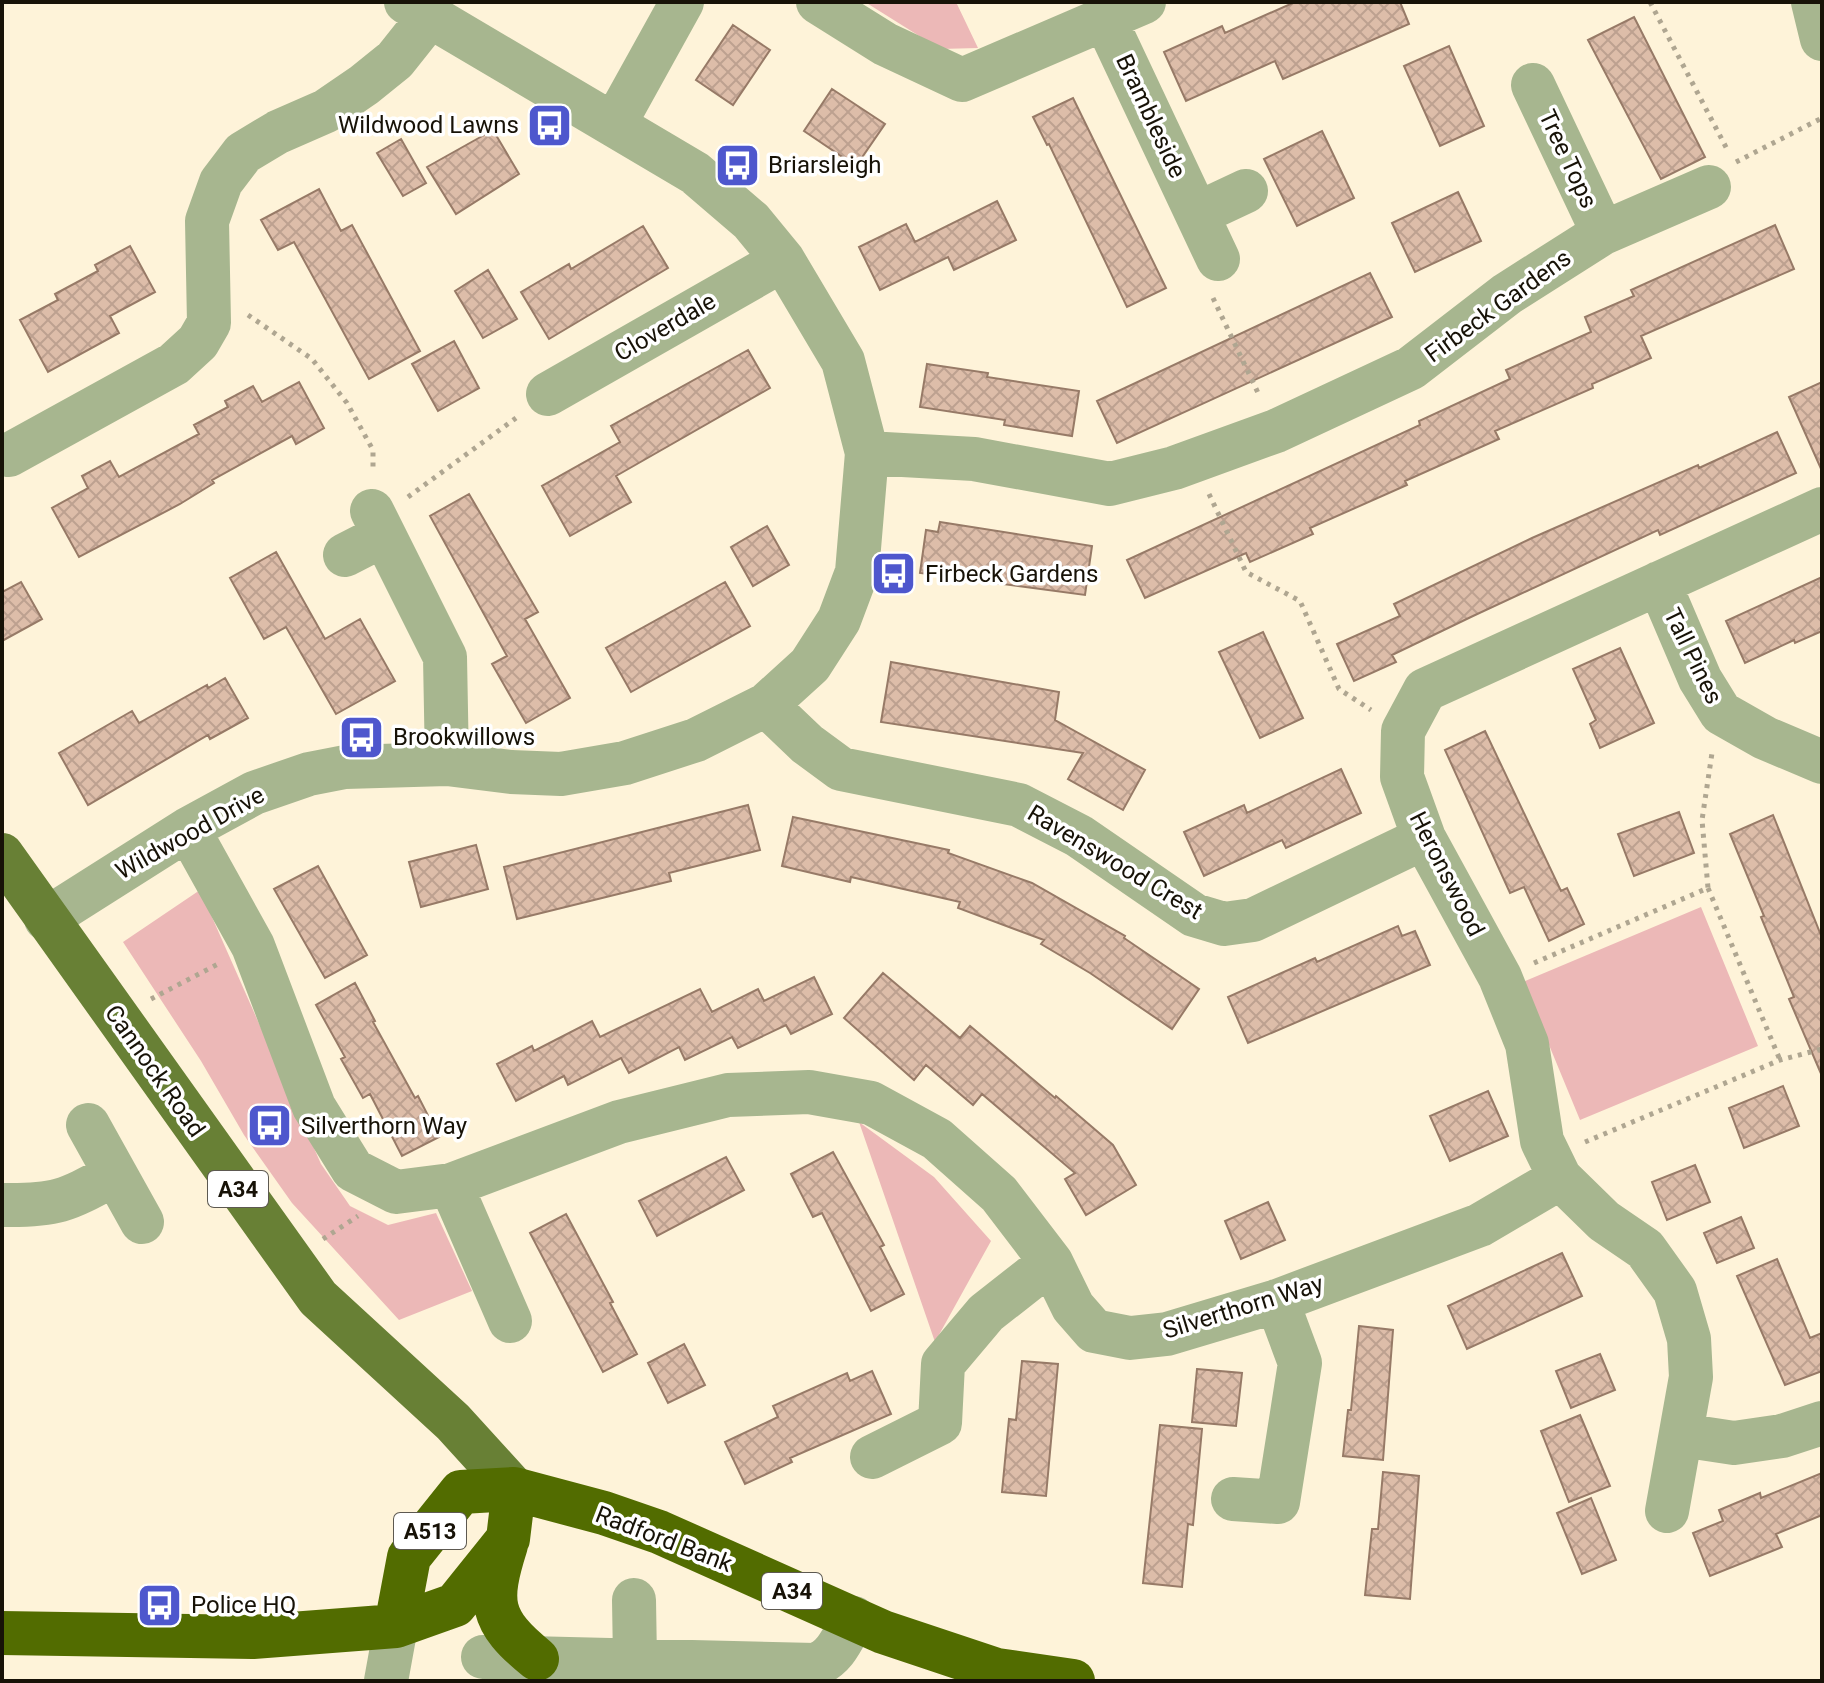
<svg xmlns="http://www.w3.org/2000/svg" width="1824" height="1683" font-family="Roboto,sans-serif">
<style>
.grass{fill:#ecb8b7}
.building{fill:url(#building-cross-hatch);stroke:#977a67;stroke-width:2}
.lines{fill:none;stroke-linecap:round;stroke-linejoin:round}
.path{stroke:#afa691;stroke-width:5;stroke-dasharray:4 6;stroke-linecap:butt}
.minor{stroke:#a7b68f;stroke-width:44}
.major{stroke:#688035;stroke-width:44}
.highway{stroke:#526c00;stroke-width:44}
.labels{text-anchor:middle;dominant-baseline:central;stroke-width:7;stroke-linejoin:round;paint-order:stroke}
.shield{fill:#fff;stroke:#5d5951;stroke-width:2}
.shield-label{font-size:22px;font-weight:bold;fill:#171207}
.street-label{font-size:24px;fill:#171207;stroke:#fff}
.poi-label{font-size:24px;fill:#171207;stroke:#fff;text-anchor:start}
</style>
<defs>
<pattern id="building-cross-hatch" width="8" height="8" patternUnits="userSpaceOnUse" patternTransform="scale(2)"><rect width="8" height="8" fill="#ddbda9"/><path d="M0 0l8 8M0 8l8-8" fill="none" stroke="#bda190"/></pattern>
</defs>
<rect width="100%" height="100%" fill="#fef3d9"/>
<!-- grass -->
<path class="grass" d="M865 2H956L978 48 940 49Z
M200 890 321 1164 350 1206 388 1225 436 1213 472 1291 399 1320 292 1203 244 1135 201 1061 123 942Z
M1701 907 1758 1046 1580 1120 1523 982Z
M859 1122 934 1177 991 1241 935 1342Z"/>
<!-- building -->
<path class="building" d="M1295 2H1400L1409 24 1283 79 1275 61 1186 101 1164 52 1222 26 1225 33Z
M1634 17 1705 157 1661 179 1588 40Z
M733 25 770 50 733 105 696 80Z
M1449 46 1484 126 1440 146 1404 66Z
M832 89 885 124 856 166 804 131Z
M1073 98 1166 288 1127 307 1049 144 1047 145 1033 117Z
M493 130 519 174 456 214 427 167Z
M1322 131 1354 198 1297 226 1264 159Z
M401 139 426 183 403 196 377 153Z
M319 189 341 231 352 225 420 351 369 379 294 242 278 250 261 220Z
M1458 192 1481 241 1415 272 1392 223Z
M997 201 1016 240 954 270 948 257 880 290 859 247 906 224 915 242Z
M1775 225 1794 269 1641 336 1651 358 1592 384 1593 388 1495 431 1499 439 1405 481 1407 485 1310 528 1313 534 1250 562 1246 553 1145 598 1127 560 1420 425 1419 421 1510 379 1506 370 1591 332 1585 317 1634 296 1631 290Z
M643 226 668 268 549 339 521 292 569 264 571 269Z
M130 246 155 292 110 316 119 333 48 372 20 320 58 300 55 294 98 271 95 265Z
M488 270 517 319 483 338 455 291Z
M1370 273 1392 317 1117 443 1097 401Z
M454 341 479 388 438 411 412 364Z
M748 350 770 388 616 476 631 502 570 536 542 486 620 442 611 426Z
M927 364 988 373 987 377 1079 391 1072 436 1004 425 1005 420 920 407Z
M299 382 324 428 296 444 292 436 212 480 214 483 180 504 79 557 52 508 88 488 82 476 110 461 119 477 199 434 194 425 228 407 225 401 253 386 262 402Z
M1822 382V471L1789 397Z
M1777 432 1796 473 1660 535 1658 530 1473 616 1392 655 1396 662 1354 681 1337 644 1400 616 1394 604 1532 538 1698 465 1699 468Z
M469 494 538 612 525 619 570 698 526 723 492 664 507 656 430 516Z
M940 522 1092 546 1085 595 920 573 926 530 938 532Z
M767 526 789 565 753 586 731 547Z
M276 552 325 639 360 619 395 681 336 714 286 627 264 639 230 578Z
M1822 577V631L1795 643 1794 640 1745 663 1726 621Z
M21 582 42 619 2 641V592Z
M725 582 750 626 631 692 606 648Z
M1263 632 1303 718 1260 738 1219 652Z
M1620 648 1654 723 1600 748 1590 724 1596 720 1573 669Z
M891 662 1059 692 1055 720 1145 770 1123 810 1068 779 1083 753 881 722Z
M225 678 248 718 210 739 208 735 88 805 59 753 132 711 139 723 207 685 208 688Z
M1485 731 1561 891 1567 888 1584 924 1549 941 1524 887 1510 893 1445 750Z
M1341 769 1361 813 1286 848 1282 840 1204 876 1184 832 1244 805 1247 813Z
M748 805 760 850 669 873 671 881 517 919 504 867Z
M1679 812 1694 853 1634 876 1618 834Z
M1773 815 1822 938V1076L1789 999 1794 997 1761 917 1764 916 1730 834Z
M793 817 949 850 948 853 1032 883 1125 936 1124 938 1199 989 1172 1029 1090 973 1041 944 1044 940 958 908 960 902 851 877 850 882 782 866Z
M476 845 488 889 421 907 409 862Z
M318 866 367 955 325 978 274 889Z
M1398 926 1402 936 1415 931 1430 965 1248 1043 1228 997 1315 958 1317 962Z
M883 973 960 1038 970 1026 1055 1098 1056 1096 1113 1145 1136 1185 1086 1215 1065 1179 1075 1173 982 1094 973 1105 926 1065 914 1080 844 1018Z
M814 977 832 1014 791 1034 786 1025 738 1048 732 1037 685 1060 679 1047 629 1073 621 1058 568 1085 564 1076 516 1101 497 1064 532 1046 534 1051 592 1021 600 1037 700 989 712 1012 758 989 764 1001Z
M355 983 375 1021 373 1022 415 1098 418 1096 439 1137 402 1156 370 1094 363 1098 341 1059 345 1057 316 1005Z
M1783 1086 1799 1126 1744 1148 1729 1108Z
M1488 1091 1508 1136 1450 1161 1430 1116Z
M833 1152 884 1245 880 1247 904 1294 871 1311 822 1213 813 1217 791 1174Z
M726 1157 744 1190 657 1236 639 1201Z
M1695 1165 1710 1202 1667 1220 1652 1182Z
M1268 1202 1285 1240 1241 1259 1225 1221Z
M566 1214 613 1302 610 1303 637 1354 603 1372 530 1233Z
M1741 1217 1754 1248 1717 1263 1704 1233Z
M1562 1253 1582 1296 1467 1349 1448 1306Z
M1777 1259 1810 1338 1822 1333V1371L1785 1385 1737 1276Z
M1359 1326 1393 1330 1383 1460 1343 1456 1348 1410H1351Z
M684 1344 705 1385 668 1403 648 1363Z
M1600 1354 1615 1390 1571 1408 1556 1371Z
M1022 1361 1058 1364 1046 1496 1002 1492 1009 1419 1016 1420Z
M1197 1369 1242 1373 1236 1426 1192 1422Z
M872 1371 891 1414 790 1458 792 1462 745 1484 725 1442 778 1417 773 1406 847 1373 850 1381Z
M1580 1415 1610 1486 1569 1502 1541 1431Z
M1160 1425 1202 1429 1193 1525 1188 1524 1182 1587 1143 1583Z
M1383 1472 1419 1476 1410 1599 1365 1595 1372 1529H1378Z
M1822 1473V1515L1776 1534 1782 1547 1710 1576 1693 1533 1723 1521 1719 1510 1760 1493 1761 1498Z
M1591 1498 1616 1560 1582 1574 1557 1513Z"/>
<g class="lines">
<!-- path -->
<path class="path" d="M1650 2 1728 151
M1736 162 1822 118
M1213 298 1260 397
M248 315 312 359 347 403 373 450V472
M1209 494 1246 572 1300 601 1339 689 1371 710
M408 497 516 418
M1708 888 1780 1060
M1534 963 1708 888 1702 820 1712 753
M151 999 220 963
M1585 1142 1780 1060 1822 1049
M323 1239 358 1216"/>
<!-- minor -->
<path class="minor" d="M818 2 885 44 962 80 1144 2
M1813 2 1822 39
M1105 19 1218 259
M1533 85 1603 233
M615 123 682 2
M1197 214 1246 191
M548 394 783 260
M867 453 974 459 1110 484 1174 468 1276 431 1411 368 1507 294 1603 233 1709 187
M9 455 174 364 198 342 209 323 207 221 221 182 243 153 278 132 326 111 364 85 395 60 430 16
M372 511 445 657 447 764
M345 555 384 535
M1659 583 1700 679 1721 713 1765 738 1822 762
M766 705 807 744 841 769 1019 805 1079 836 1194 915 1224 924 1253 920 1424 838
M188 829 253 946 314 1107 353 1170 396 1192 451 1185 619 1122 728 1095 809 1092 871 1103 937 1139 999 1194 1051 1262 1073 1307 1094 1331 1130 1338 1167 1334 1277 1301 1480 1225 1560 1178
M46 919 188 829 254 793 309 774 345 767 447 764 511 772 561 774 625 763 696 740 766 705 810 665 839 620 857 572 867 453 843 361 783 260 751 221 695 173 406 2
M88 1125 142 1222
M451 1185 510 1321
M2 1205C58 1206 67 1200 115 1174
M1681 1435 1734 1443 1782 1436 1822 1423
M872 1457 940 1423 943 1364 986 1313 1051 1262
M1233 1499 1278 1502 1300 1363 1277 1301
M1667 1511 1691 1377 1689 1339 1675 1291 1645 1249 1604 1221 1560 1178 1542 1141 1527 1044 1500 977 1424 838 1402 777 1403 731 1425 690 1822 509
M634 1600 635 1660
M483 1657 815 1665C836 1658 843 1637 854 1618
M386 1681 396 1626"/>
<!-- major -->
<path class="major" d="M2 855 318 1298 453 1422 514 1489"/>
<!-- highway -->
<path class="highway" d="M506 1545C488 1602 489 1620 537 1659
M396 1626 409 1557 461 1492 514 1489 604 1513 659 1532 883 1632 997 1670 1073 1681
M2 1633 253 1637 396 1626 455 1605 508 1539 514 1489"/>
</g>
<!-- icons -->
<defs>
<symbol id="bus-square" viewBox="-11 -11 22 22"><rect x="-9" y="-9" width="18" height="18" rx="4" fill="#4e57cd" stroke="#fff"/><path d="M-5-6H5V4H4V6H2V4H-2V6H-4V4H-5ZM-3.5-4V0h7V-4ZM-3.5 1.2v1.5H-2V1.2ZM2 1.2v1.5H3.5V1.2Z" fill="#fff"/></symbol>
</defs>
<g fill-rule="evenodd">
<use href="#bus-square" x="524" y="100" width="51" height="51"/>
<use href="#bus-square" x="712" y="140" width="51" height="51"/>
<use href="#bus-square" x="868" y="548" width="51" height="51"/>
<use href="#bus-square" x="336" y="712" width="51" height="51"/>
<use href="#bus-square" x="244" y="1100" width="51" height="51"/>
<use href="#bus-square" x="134" y="1580" width="51" height="51"/>
</g>
<g class="labels">
<!-- shield labels -->
<g class="shield">
<rect x="208" y="1171" width="60" height="36" rx="6"/>
<rect x="394" y="1513" width="72" height="36" rx="6"/>
<rect x="762" y="1573" width="60" height="36" rx="6"/>
</g>
<g class="shield-label">
<text x="238" y="1189">A34</text>
<text x="430" y="1531">A513</text>
<text x="792" y="1591">A34</text>
</g>
<!-- street labels -->
<g class="street-label">
<text transform="translate(1151 116) rotate(65)">Brambleside</text>
<text transform="translate(1568 159) rotate(65)">Tree Tops</text>
<text transform="translate(1498 306) rotate(-36)">Firbeck Gardens</text>
<text transform="translate(665 327) rotate(-30)">Cloverdale</text>
<text transform="translate(1693 656) rotate(64)">Tall Pines</text>
<text transform="translate(190 833) rotate(-29)">Wildwood Drive</text>
<text transform="translate(1115 862) rotate(31)">Ravenswood Crest</text>
<text transform="translate(1447 874) rotate(63)">Heronswood</text>
<text transform="translate(155 1071) rotate(55)">Cannock Road</text>
<text transform="translate(1243 1307) rotate(-17)">Silverthorn Way</text>
<text transform="translate(664 1539) rotate(21)">Radford Bank</text>
</g>
<!-- poi labels -->
<g class="poi-label">
<text x="519" y="125" text-anchor="end">Wildwood Lawns</text>
<text x="768" y="165">Briarsleigh</text>
<text x="925" y="574">Firbeck Gardens</text>
<text x="393" y="737">Brookwillows</text>
<text x="301" y="1126">Silverthorn Way</text>
<text x="191" y="1605">Police HQ</text>
</g>
</g>
<!-- border -->
<rect width="1824" height="1683" fill="none" stroke="#171207" stroke-width="8"/>
</svg>
